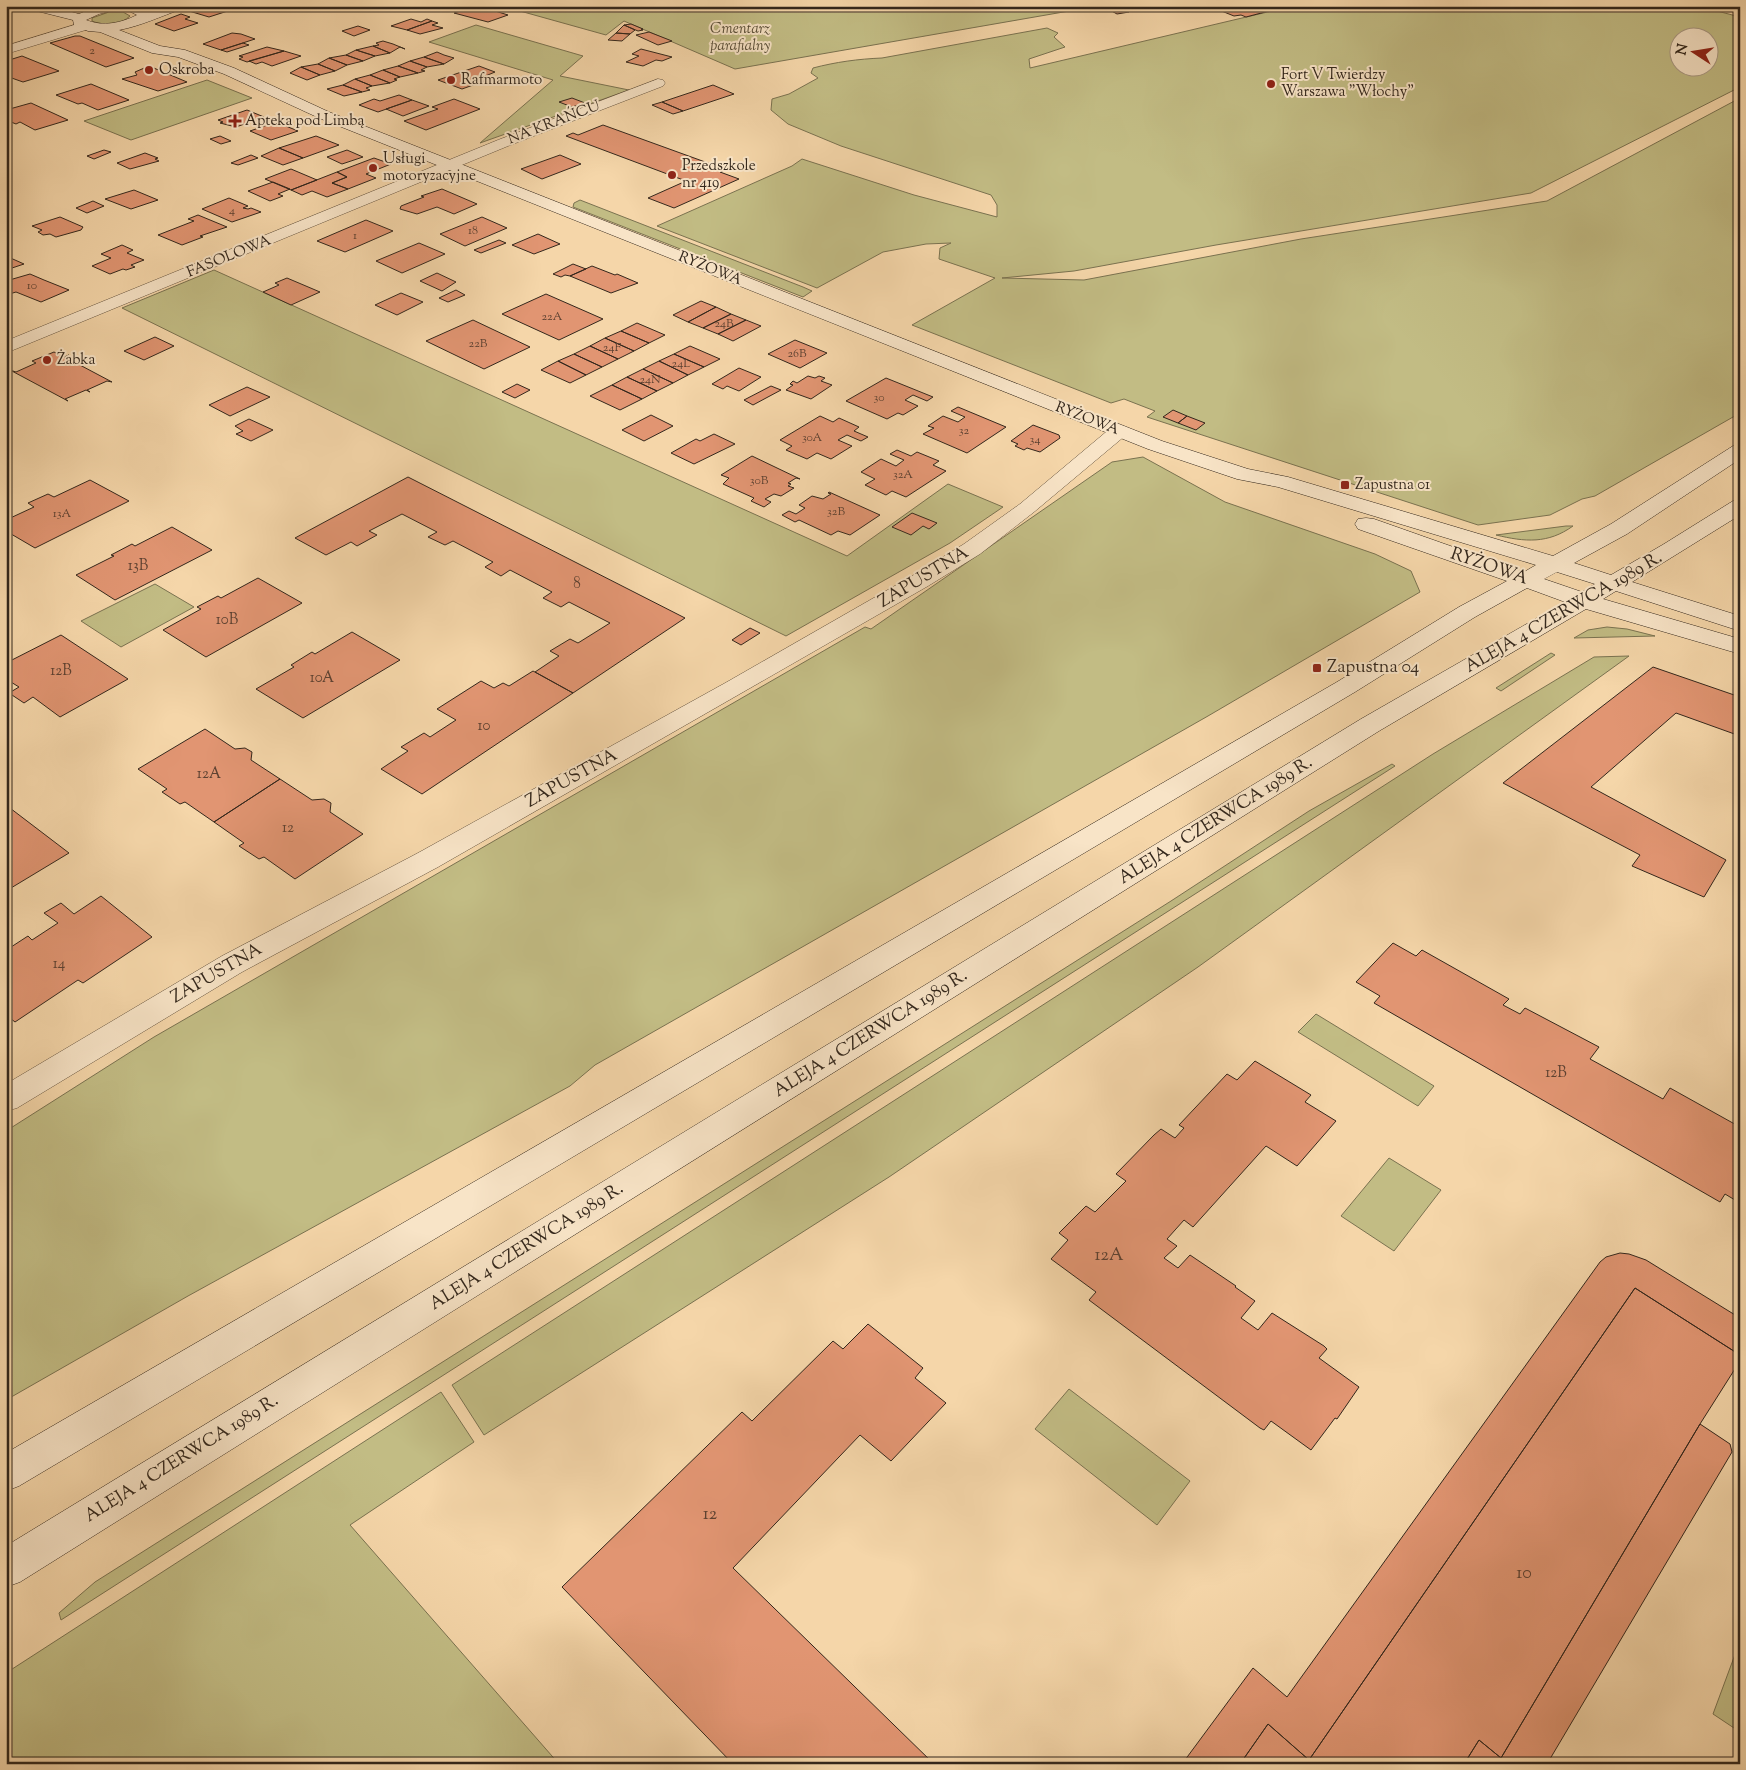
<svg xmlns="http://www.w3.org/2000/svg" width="1746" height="1770" font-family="'Sorts Mill Goudy',serif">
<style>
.green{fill:#c2bc84;stroke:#7a7250;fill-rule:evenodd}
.building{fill:#e19572;stroke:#33271c}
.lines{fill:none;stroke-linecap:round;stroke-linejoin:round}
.street-casing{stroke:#64533f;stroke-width:1}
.secondary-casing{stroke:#33271c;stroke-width:1}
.street{fill:#f8e4c7;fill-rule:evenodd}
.secondary{fill:#f8e4c7;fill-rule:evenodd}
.poi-dot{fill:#8f2418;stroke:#f8e4c7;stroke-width:2}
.labels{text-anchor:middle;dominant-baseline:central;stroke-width:4;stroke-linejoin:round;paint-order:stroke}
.far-number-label{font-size:12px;fill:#5e4232}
.far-park-label{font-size:15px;font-style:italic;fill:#574c36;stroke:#f8e4c7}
.far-poi-label{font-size:15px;fill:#33271c;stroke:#f8e4c7;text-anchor:start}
.far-street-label{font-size:15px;fill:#33271c;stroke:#f8e4c7}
.number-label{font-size:15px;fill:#5e4232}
.street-label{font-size:18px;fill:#33271c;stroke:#f8e4c7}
.poi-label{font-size:18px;fill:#33271c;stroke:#f8e4c7;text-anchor:start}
.near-number-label{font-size:18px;fill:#5e4232}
</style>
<rect width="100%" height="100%" fill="#f5d6a9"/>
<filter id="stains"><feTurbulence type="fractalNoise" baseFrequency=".004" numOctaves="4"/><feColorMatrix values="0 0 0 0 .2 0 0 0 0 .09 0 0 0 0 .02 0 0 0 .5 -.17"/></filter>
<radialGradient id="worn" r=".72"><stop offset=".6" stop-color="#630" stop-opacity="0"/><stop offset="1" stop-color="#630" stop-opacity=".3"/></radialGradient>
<!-- green -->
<path class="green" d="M502 6H1098L735 69 624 21 606 35Z
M1293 6H1698L1740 17V87L1531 193 1216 245 1074 271 1002 278 1084 280 1301 239 1547 201 1740 98V413L1595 496 1582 499 1550 515 1478 525 1147 417 1155 411 1124 399 1111 403 912 325 995 278 939 259 940 248 951 243 926 244 883 252 817 288 657 226 792 166 802 159 914 195 997 217V205L991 195 841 146 788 124 771 110 772 99 789 94 818 78 811 73 813 68C836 62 858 59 882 58L1047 28 1058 33 1054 37 1065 47 1029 59 1030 68ZM1678 38H1708V68H1678Z
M109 12H123L130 16C121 25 103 26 92 21V18Z
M476 25 583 56 560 76 629 90 480 143 553 80 429 42Z
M207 80 252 98 131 140 84 121Z
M580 200 803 287 812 291 803 297 573 207 574 203Z
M214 270 847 556 948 484 1003 507 950 543 786 636 122 308Z
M1143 457 1225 502 1375 554 1411 571 1420 592 1208 716 595 1065 570 1086 188 1296 6 1400V1131L154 1037 865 627 871 629 1112 462Z
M1566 526H1573C1548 544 1525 542 1496 535Z
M155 584 194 607 121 647 81 621Z
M1607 627 1627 629 1655 636 1574 638 1588 630Z
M1551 653 1555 655 1501 691 1496 688Z
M1629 656 1198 967 889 1177 484 1435 452 1385 1433 754 1594 657Z
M1392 764 1395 766 61 1620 59 1613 95 1582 1171 901 1309 811Z
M1316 1014 1434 1086 1418 1106 1413 1103 1298 1032Z
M1389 1158 1441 1190 1394 1251 1341 1216Z
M1069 1389 1190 1481 1157 1525 1035 1429Z
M441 1392 474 1442 350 1525 559 1764H6V1673Z
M1740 1641V1732L1713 1714Z"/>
<!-- building -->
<path class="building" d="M202 6H226L234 9 209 17 189 11Z
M474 6H479L508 15 488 22 454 13Z
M1220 6H1288L1246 17 1241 15 1234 16 1214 8Z
M1120 7 1129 12 1117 14 1108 9Z
M181 14 190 17 185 19 198 23 174 31 155 24Z
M411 19 421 22 427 19 432 21 407 30 391 26Z
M432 21 438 23 432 25 443 28 420 34 407 30Z
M631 24 643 29H641L643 30 638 31 624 25Z
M624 25 635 30 630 34 616 33Z
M358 26 370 30 354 36 342 31Z
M649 32 672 41 658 45 636 35Z
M232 33 241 34 255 39 221 50 203 44Z
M616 33 630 34 622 41 608 40Z
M75 36H80L134 58 106 67 50 43Z
M383 41 393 44 405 49 400 47 390 53 373 46 379 45 376 43Z
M243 43 249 45 227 52 221 50Z
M373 46 390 53 375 56 356 50Z
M267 47 284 51 247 62 239 59 243 57 239 56Z
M641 49 672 57 662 61 656 60 643 66 626 62 639 56 632 54Z
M356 50 375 56 363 61 346 55Z
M284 51 301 56 272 66 262 62 256 64 249 61Z
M437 52 444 55 454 58 444 64 424 57Z
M346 55 363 61 347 65 329 58Z
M22 56 59 71 23 82 6 76V61Z
M424 57 444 64 427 67 410 61Z
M329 58 347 65 335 71 318 64Z
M410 61 427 67 421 70 425 71 418 73 398 66Z
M318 64 335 71 320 75 301 67Z
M149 66 187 82 158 91 122 79 137 75 135 72Z
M398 66 418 73 400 77 383 70Z
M479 66 495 72 483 77 490 79 462 89 438 80Z
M301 67 320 75 307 80 290 73Z
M383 70 400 77 394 79 397 80 390 83 370 75Z
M370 75 390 83 372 86 355 79Z
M355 79 372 86 366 88 370 90 362 92 343 85Z
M91 84 129 100 98 110 82 103 78 104 56 95Z
M343 85 362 92 344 96 327 89Z
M713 85 734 94 683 111 662 102Z
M399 95 412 100 378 112 359 105 374 99 380 101Z
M572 98 585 103 572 107 559 102Z
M454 99 480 109 426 130 404 121 438 109 432 107Z
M412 100 429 106 403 116 386 109Z
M662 102 683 111 673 114 652 105Z
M31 103 68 120 35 130 20 122 16 124 6 120V110Z
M247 110 264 117 236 127 220 123 223 122 218 120Z
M276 122 298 131 271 140 250 131Z
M603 125 719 167 726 163 734 166 720 172 739 179 674 208 648 198 686 181 566 136 573 133 578 135Z
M220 136 231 141 221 144 210 139Z
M316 136 339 145 303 158 279 148Z
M279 148 303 158 283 165 261 156Z
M104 150 111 152 94 159 87 156Z
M347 150 363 157 342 164 327 157Z
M145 153 158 158 155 159 159 161 130 169 117 163Z
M251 155 258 158 238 165 231 163Z
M560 155 581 164 542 179 521 169Z
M374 158 391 164 366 174 376 178 348 189 332 183 347 177 337 172Z
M291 169 317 180 291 190 265 179Z
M337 172 347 177 332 183 348 189 327 197 312 191 302 195 291 190Z
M273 182 290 189 278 194 283 196 270 201 248 191Z
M442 189 477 204 454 214 437 207 417 214 400 209 401 206 424 197 421 196Z
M134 190 158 200 131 209 105 199Z
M229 198 248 206 243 208 248 209 251 208 261 212 232 222 202 209Z
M93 201 104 206 87 213 76 208Z
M198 215 227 227 200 236 203 237 182 245 158 235 194 221 188 219Z
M60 217 83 227 81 230 56 237 50 234 43 235 38 232 42 230 32 226Z
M482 217 507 228 465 246 440 234Z
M366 220 393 231 345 252 317 241Z
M538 234 560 244 534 254 512 245Z
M499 240 506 243 481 253 474 250Z
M419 243 445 254 402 273 376 261Z
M122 245 133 250 127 253 144 260 131 265 135 267 126 270 123 269 110 274 92 266 111 258 101 254Z
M6 256 24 264 6 270Z
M573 264 586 269 570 276 565 275 561 277 553 274Z
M592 266 615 275 617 274 638 283 611 293 570 276Z
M437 273 456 282 442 291 420 281Z
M30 274 44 280 69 290 41 302 16 292 6 295V281Z
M287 278 320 292 291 305 263 292 279 285 275 283Z
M456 290 465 295 448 302 439 298Z
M401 293 423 302 397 315 375 305Z
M546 294 603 319 559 340 502 314Z
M701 301 716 307 688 322 673 315Z
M716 307 731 314 703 328 688 322Z
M731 314 746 320 718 334 703 328Z
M473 320 530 347 484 369 426 341Z
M746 320 761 326 733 341 718 334Z
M637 323 665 335 649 343 621 331Z
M621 331 649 343 634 351 605 338Z
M155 337 174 346 144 360 124 351Z
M605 338 634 351 618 359 590 346Z
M795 340 827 353 800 368 768 354Z
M590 346 618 359 602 367 574 354Z
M690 346 720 359 704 367 674 354Z
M54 352 64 357 69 355 65 357 78 364 83 362 78 364 112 382 107 381 87 390 90 392 86 390 65 399 68 401 10 370 16 372 36 363 32 361Z
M574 354 602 367 586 375 558 361Z
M674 354 704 367 688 375 659 361Z
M558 361 586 375 570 383 541 370Z
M659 361 688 375 673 383 643 369Z
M739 368 761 377 739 391 727 386 723 389 712 384Z
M643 369 673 383 657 391 627 377Z
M808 376 815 378 819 376 825 378 821 381 832 385 811 399 786 390 793 385 790 384 793 381 797 383Z
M627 377 657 391 642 399 612 385Z
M886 378 933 397 927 401 913 395 905 400 918 406 903 415 898 413 887 419 846 401Z
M517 384 530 390 515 398 502 392Z
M612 385 642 399 620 410 590 396Z
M771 386 781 390 753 405 744 400Z
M247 387 270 397 230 416 209 405Z
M958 407 1006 427 967 453 923 434 934 428 928 426 943 416 958 422 965 417 951 411Z
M1173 410 1187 416 1178 423 1163 417Z
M651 415 673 426 644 441 622 430Z
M820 416 833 422 839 418 859 427 854 431 868 437 861 441 847 435 838 440 852 446 831 459 817 453 807 459 786 450 792 446 780 440Z
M1187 416 1205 423 1196 430 1178 423Z
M249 419 273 430 251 441 236 434 243 431 235 426Z
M1033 425 1059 435 1060 438 1040 452 1027 448 1024 450 1015 446 1018 444 1011 441Z
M714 434 735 444 694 464 671 453 696 439 700 441Z
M897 450 911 456 917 452 939 461 933 465 946 471 906 497 892 491 886 495 865 485 875 479 861 472 881 459 896 466 904 460 890 454Z
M752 456 800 479 796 478 788 483 791 484 788 486 794 488 781 496 774 494 765 499 771 502 764 507 751 501 754 498 723 484 729 478 721 475Z
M408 477 685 618 573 693 535 672 559 656 550 651 570 639 578 643 610 623 569 602 561 607 543 598 552 592 510 570 501 576 485 567 493 562 453 541 445 545 428 537 437 532 402 514 369 531 377 535 357 546 351 542 326 555 295 538Z
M90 480 129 501 35 548 6 531V520L34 507 28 503 48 494 54 497Z
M829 492 880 515 850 535 838 531 831 535 799 520 795 522 782 515 789 511 796 514 805 508 799 505 812 496 823 499 831 494 828 493Z
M912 513 937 523 929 529 923 526 911 535 892 527Z
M172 527 212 550 115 600 76 575 114 556 111 555 132 544 135 546Z
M258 578 302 603 206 657 163 630 201 609 197 607 218 596 221 598Z
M750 628 760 633 741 645 732 640Z
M352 632 400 660 303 718 256 689 294 667 291 665 312 652 315 654Z
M61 635 128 679 60 717 33 697 24 703 9 693 19 687 6 679V663Z
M1653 667 1740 697V736L1676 713 1591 787 1726 860 1704 897 1632 866 1640 855 1503 783Z
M533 671 573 693 422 794 381 769 408 751 401 747 424 733 430 737 456 720 437 709 481 681 494 688 503 683 509 686Z
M205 729 235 749 245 748 252 752 251 760 280 779 214 822 185 802 180 804 162 792 167 789 138 769Z
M280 779 312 800 324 799 331 803 330 812 363 834 295 879 264 857 259 859 239 846 244 843 214 822Z
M6 805 69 853 6 891Z
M101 896 152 937 83 983 78 980 15 1022 10 1018 6 1020V947L8 949 28 936 32 940 58 923 44 913 61 903 74 914Z
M1393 943 1416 956 1422 950 1509 999 1503 1005 1520 1014 1525 1008 1599 1047 1590 1059 1663 1099 1670 1088 1740 1127V1203L1725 1194 1720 1202 1374 1003 1380 996 1356 982Z
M1255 1061 1311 1095 1305 1102 1336 1121 1297 1166 1266 1146 1193 1227 1184 1220 1167 1239 1177 1246 1164 1258 1178 1268 1190 1255 1236 1286 1235 1287 1255 1301 1241 1318 1258 1330 1272 1313 1324 1346 1327 1349 1319 1358 1359 1387 1337 1419 1335 1418 1311 1450 1271 1421 1264 1430 1260 1428 1089 1300 1096 1292 1051 1259 1068 1240 1059 1233 1086 1206 1095 1212 1126 1181 1116 1174 1154 1135 1161 1129 1175 1138 1184 1128 1179 1125 1227 1074 1237 1080Z
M1620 1253 1629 1254 1646 1260 1740 1318V1355L1635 1288 1309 1760 1268 1724 1240 1764H1182L1253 1668 1287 1697 1600 1262 1606 1257Z
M1635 1288 1740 1355V1361L1700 1424 1501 1758 1479 1740 1464 1764H1240L1268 1724 1309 1760Z
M868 1324 923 1368 915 1378 946 1403 891 1461 860 1435 733 1568 934 1764H733L562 1587 742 1412 752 1421 833 1341 843 1349Z
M1700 1424 1730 1444 1732 1452 1547 1764H1464L1479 1740 1501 1758Z"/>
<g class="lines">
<defs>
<path id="street" d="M84 22 91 26 89 29 6 54V46Z
M658 79 663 80 665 83 663 86 508 146 6 353V341L498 140Z
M1119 425 1126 427 1129 431 1126 435 1034 512 980 554 928 586 438 867 242 972 17 1108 6 1111V1084L222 956 418 853 727 682 912 576 964 544 1020 504 1112 427Z"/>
<path id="secondary" d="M28 6H50L79 14 97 6H141L149 11 163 6H183L182 9C161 16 141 26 119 30L160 46 185 50 234 68 329 112 1162 441 1248 469 1288 477 1553 556 1611 524 1733 446 1740 444V459L1627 534 1574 563 1611 575 1664 544 1733 501 1740 499V515L1632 582 1740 616V631L1616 591 1603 599 1740 639V654L1586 609 1379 731 20 1582 6 1587V1546L1361 719 1565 602 1527 588 1475 617 1355 692 19 1486 6 1491V1453L1337 682 1459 607 1507 581 1358 529 1355 524 1358 519 1366 518 1374 519 1524 572 1536 565 1278 487 1237 479 1148 449 319 118 224 74 178 57 152 53 100 32 88 31 74 25 73 20 29 9ZM111 11H129L137 15C121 23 103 27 86 20L99 14ZM1557 572 1595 584 1582 592 1544 579Z"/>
</defs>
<!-- street casing -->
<use href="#street" class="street-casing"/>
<!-- secondary casing -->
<use href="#secondary" class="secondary-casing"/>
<!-- street -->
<use href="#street" class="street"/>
<!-- secondary -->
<use href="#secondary" class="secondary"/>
</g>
<!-- markers -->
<g class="poi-dot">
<circle cx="149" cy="70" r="5"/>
<circle cx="451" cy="80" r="5"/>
<circle cx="1271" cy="84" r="5"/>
<path d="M232.5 113.5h5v5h5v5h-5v5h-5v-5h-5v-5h5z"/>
<circle cx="373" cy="168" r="5"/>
<circle cx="672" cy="175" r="5"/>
<circle cx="47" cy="360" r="5"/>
<rect x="1340" y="480" width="10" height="10" rx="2.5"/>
<rect x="1312" y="663" width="10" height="10" rx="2.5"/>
</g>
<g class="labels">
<!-- far-number labels -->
<g class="far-number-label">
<text x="92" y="51">2</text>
<text x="232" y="211">4</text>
<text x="473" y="231">18</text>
<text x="355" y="236">1</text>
<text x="32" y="286">10</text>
<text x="552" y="317">22A</text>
<text x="724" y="324">24B</text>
<text x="478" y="344">22B</text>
<text x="612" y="348">24F</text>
<text x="797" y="354">26B</text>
<text x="681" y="364">24L</text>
<text x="650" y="380">24N</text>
<text x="879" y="398">30</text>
<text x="964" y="431">32</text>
<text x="812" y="438">30A</text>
<text x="1035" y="440">34</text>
<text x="903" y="475">32A</text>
<text x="759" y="481">30B</text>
<text x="836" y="512">32B</text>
<text x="62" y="514">13A</text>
</g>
<!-- far-park labels -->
<g class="far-park-label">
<text x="740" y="29">Cmentarz<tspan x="740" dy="17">parafialny</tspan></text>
</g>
<!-- far-poi labels -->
<g class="far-poi-label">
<text x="159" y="70">Oskroba</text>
<text x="1281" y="75">Fort V Twierdzy<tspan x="1281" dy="17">Warszawa "Włochy"</tspan></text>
<text x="461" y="80">Rafmarmoto</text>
<text x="245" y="121">Apteka pod Limbą</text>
<text x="383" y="159">Usługi<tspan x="383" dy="17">motoryzacyjne</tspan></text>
<text x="682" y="166">Przedszkole<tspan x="682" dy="17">nr 419</tspan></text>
<text x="57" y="360">Żabka</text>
<text x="1355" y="485">Zapustna 01</text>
</g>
<!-- far-street labels -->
<g class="far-street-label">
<text transform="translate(554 123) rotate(-21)">NA KRAŃCU</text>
<text transform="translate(229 257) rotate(-22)">FASOLOWA</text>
<text transform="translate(710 269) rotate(22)">RYŻOWA</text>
<text transform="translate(1087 419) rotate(21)">RYŻOWA</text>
</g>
<!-- number labels -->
<g class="number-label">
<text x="138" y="566">13B</text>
<text x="577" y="584">8</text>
<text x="227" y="620">10B</text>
<text x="61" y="671">12B</text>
<text x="322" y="678">10A</text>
<text x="484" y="726">10</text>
<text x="209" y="774">12A</text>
<text x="288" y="828">12</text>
<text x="59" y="964">14</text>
<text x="1556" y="1073">12B</text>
</g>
<!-- street labels -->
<g class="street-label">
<text transform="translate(1489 567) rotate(19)">RYŻOWA</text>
<text transform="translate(924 578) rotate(-31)">ZAPUSTNA</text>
<text transform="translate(1564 613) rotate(-30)">ALEJA 4 CZERWCA 1989 R.</text>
<text transform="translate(572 779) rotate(-29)">ZAPUSTNA</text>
<text transform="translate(1216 821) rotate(-32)">ALEJA 4 CZERWCA 1989 R.</text>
<text transform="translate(217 974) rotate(-30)">ZAPUSTNA</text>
<text transform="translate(871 1034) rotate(-32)">ALEJA 4 CZERWCA 1989 R.</text>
<text transform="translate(527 1247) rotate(-32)">ALEJA 4 CZERWCA 1989 R.</text>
<text transform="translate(182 1459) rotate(-32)">ALEJA 4 CZERWCA 1989 R.</text>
</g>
<!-- poi labels -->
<g class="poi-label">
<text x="1327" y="668">Zapustna 04</text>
</g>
<!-- near-number labels -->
<g class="near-number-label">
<text x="1109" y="1256">12A</text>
<text x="710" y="1515">12</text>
<text x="1524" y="1574">10</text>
</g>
</g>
<!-- margin -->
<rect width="1746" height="1770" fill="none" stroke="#f5d6a9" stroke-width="25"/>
<rect x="8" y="8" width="1731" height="1755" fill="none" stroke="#33271c" stroke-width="2.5"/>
<rect x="12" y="12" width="1721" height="1745" fill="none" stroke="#33271c"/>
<!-- north arrow -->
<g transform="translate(1694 52) rotate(282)"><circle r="24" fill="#f8e4c7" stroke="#a99883"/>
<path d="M0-4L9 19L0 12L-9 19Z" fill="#8f2418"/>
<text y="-8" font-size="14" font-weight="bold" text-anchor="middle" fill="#33271c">N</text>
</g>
<rect width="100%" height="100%" filter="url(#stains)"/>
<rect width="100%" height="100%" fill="url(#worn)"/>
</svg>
